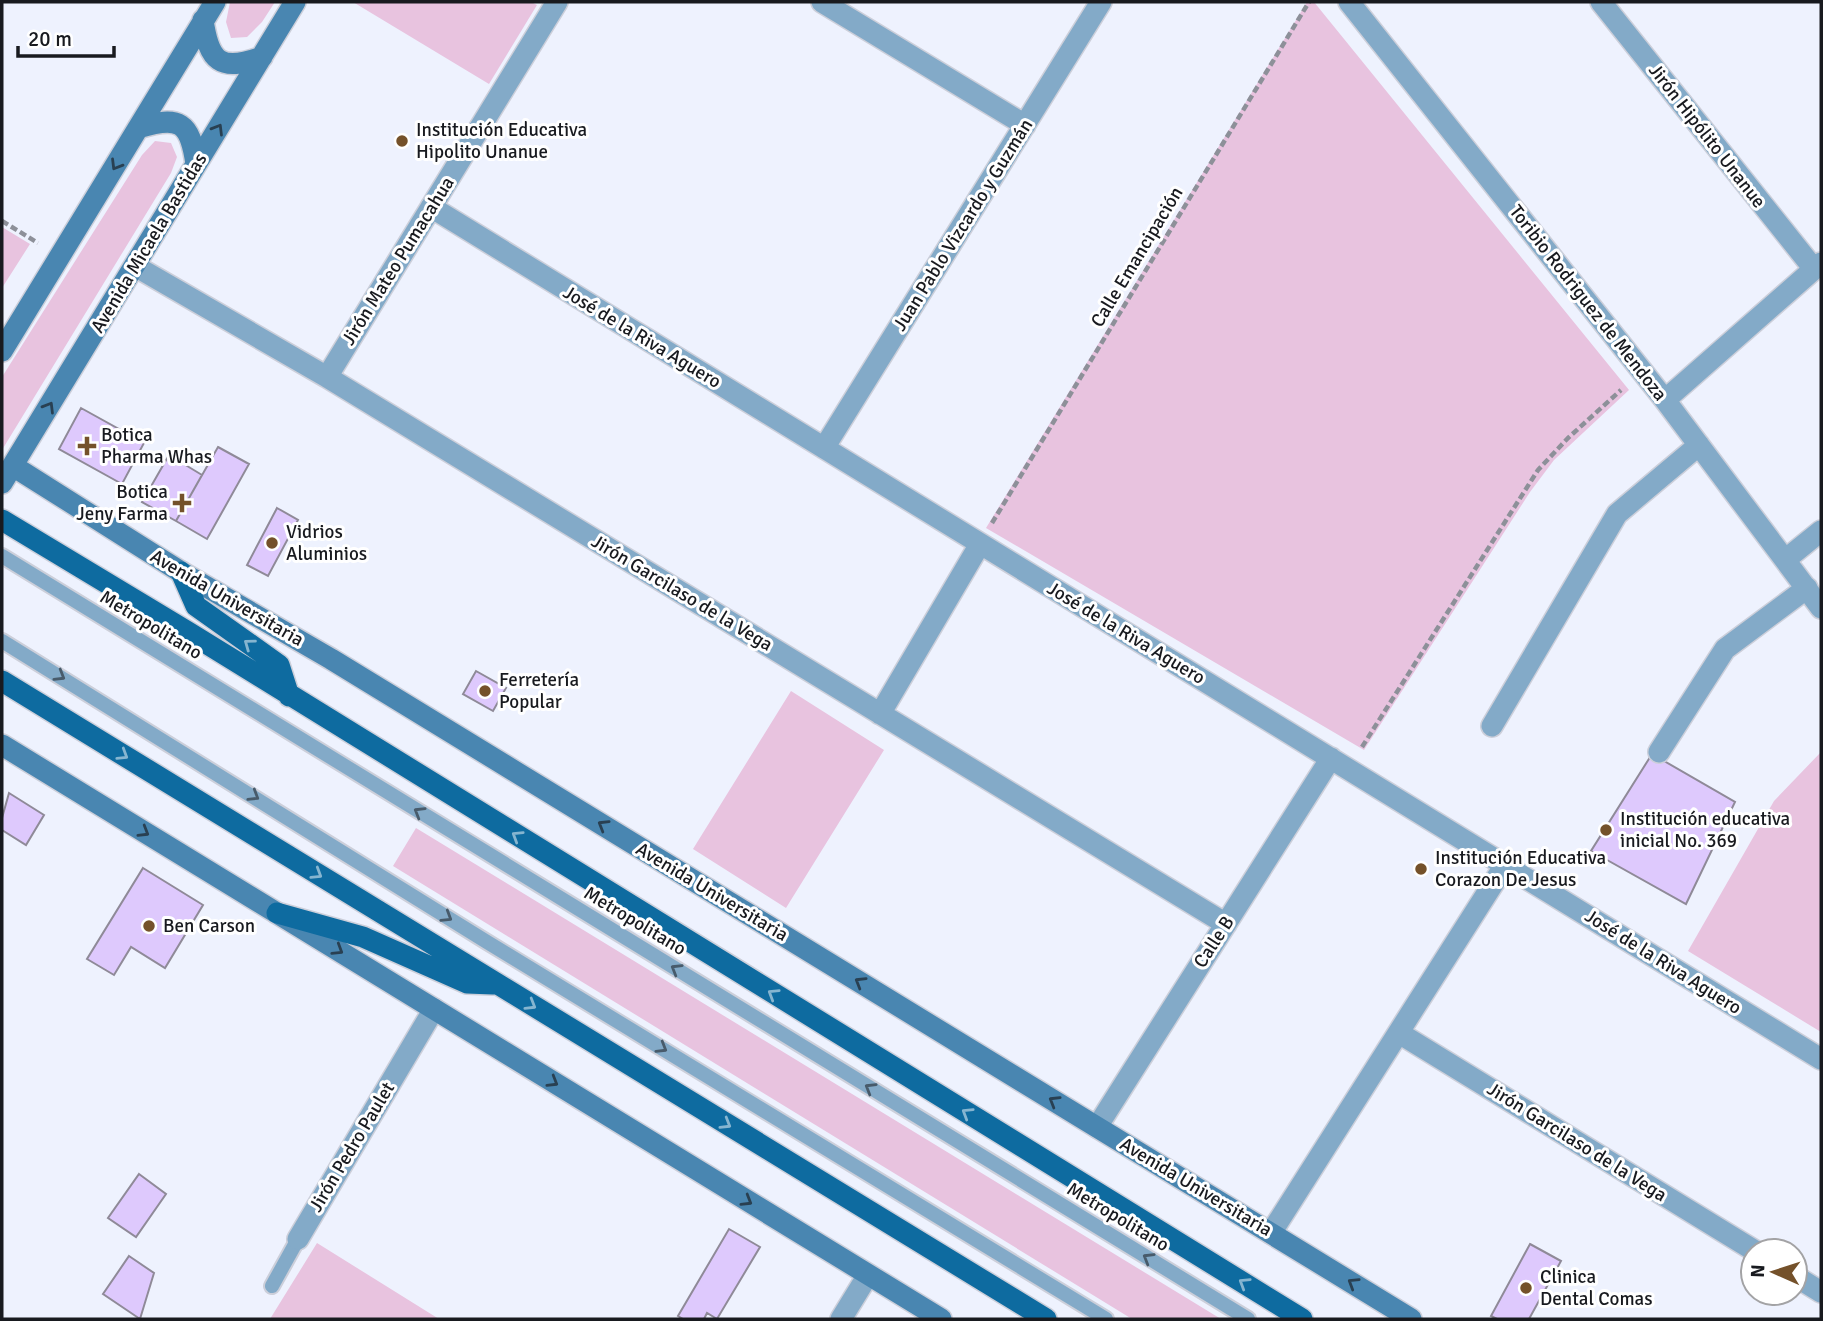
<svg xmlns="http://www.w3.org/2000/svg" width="1823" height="1321" font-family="Signika,sans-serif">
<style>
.green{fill:#e8c3df}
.building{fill:#dec9fd;stroke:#8f8a98;stroke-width:2}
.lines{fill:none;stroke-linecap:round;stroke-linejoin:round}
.lane-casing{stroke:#cccfda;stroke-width:18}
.street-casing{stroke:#cccfda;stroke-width:24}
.secondary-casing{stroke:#cccfda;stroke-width:24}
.primary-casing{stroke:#cccfda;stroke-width:24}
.path{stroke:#8d9099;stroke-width:4.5;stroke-dasharray:7 3.5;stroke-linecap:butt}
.lane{stroke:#83aac8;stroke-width:14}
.street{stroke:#83aac8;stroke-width:21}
.secondary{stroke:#4986b1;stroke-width:21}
.primary{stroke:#0e6ba0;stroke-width:21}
.oneway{stroke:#294052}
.oneway2{stroke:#86b5d0}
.oneway3{stroke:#485b6b}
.poi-dot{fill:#74512a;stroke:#fff;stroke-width:2.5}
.labels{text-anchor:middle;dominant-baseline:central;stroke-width:6;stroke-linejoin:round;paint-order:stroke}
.poi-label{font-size:19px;fill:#181a1f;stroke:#fff;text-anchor:start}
.street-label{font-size:19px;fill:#181a1f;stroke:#fff}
</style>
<rect width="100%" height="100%" fill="#eef2fe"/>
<!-- green -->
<path class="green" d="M230 2H275L262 22 247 37 231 38 226 22Z
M353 2H531L537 5 489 84Z
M1307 2H1314L1629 390 1554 460 1530 492 1364 750 986 528Z
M155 141 171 143 177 157 171 173 2 450V377L142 155Z
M2 227 30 244 2 288Z
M791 691 884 750 786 908 693 849Z
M1821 752V1032L1688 951 1774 801Z
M416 828 1221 1319H1132L393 866Z
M317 1243 439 1319H270Z"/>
<!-- building -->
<path class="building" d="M81 408 144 443 122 484 59 449Z
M218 447 249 464 207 539 176 521Z
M169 455 202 475 176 521 142 502Z
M277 508 298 520 268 576 247 565Z
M476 671 506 688 493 711 463 694Z
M1652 754 1735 802 1686 904 1591 851Z
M9 793 44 815 26 845 2 830V818Z
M143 868 203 905 165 968 131 947 114 975 87 959Z
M139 1174 166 1194 136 1237 108 1218Z
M729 1229 760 1247 717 1319 707 1313 704 1319H683L678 1316Z
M1530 1244 1561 1261 1529 1319H1497L1491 1316Z
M129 1256 154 1273 140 1319 103 1294Z"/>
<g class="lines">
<defs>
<path id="lane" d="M2 556 1248 1319
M2 641 487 942 1106 1319
M272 1286 298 1239"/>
<path id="street" d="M822 2 1025 125
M1349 2 1665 400 1821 608
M1601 2 1814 269
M431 207 1821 1059
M135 266 327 377 1226 924
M327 377 557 2
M1665 400 1821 263
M824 448 1101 2
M1785 560 1821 531
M880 714 980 544
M1492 726 1617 514 1699 445
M1659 752 1725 649 1807 588
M1399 1033 1755 1251
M1097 1127 1331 758
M1271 1233 1505 865
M298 1239 434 1009
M1795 1276 1821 1292
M841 1319 868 1275"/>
<path id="secondary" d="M203 20C209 62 220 72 262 57
M138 128C180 115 190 122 196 164
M2 351 215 2
M13 466 181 572 331 659 1411 1319
M2 483 295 2
M2 745 941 1319"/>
<path id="primary" d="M2 520 188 632 1302 1319
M181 572 196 606 279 665 289 696
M2 681 1046 1319
M277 913 363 937 467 983 493 984"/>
</defs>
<!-- lane casing -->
<use href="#lane" class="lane-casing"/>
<!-- street casing -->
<use href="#street" class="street-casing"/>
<!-- secondary casing -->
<use href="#secondary" class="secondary-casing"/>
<!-- primary casing -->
<use href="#primary" class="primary-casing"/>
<!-- path -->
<path class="path" d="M2 221 38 243
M992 523 1309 2
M1362 747 1538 470 1568 438 1621 390"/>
<!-- lane -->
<use href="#lane" class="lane"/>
<!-- street -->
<use href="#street" class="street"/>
<!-- secondary -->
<use href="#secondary" class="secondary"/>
<!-- primary -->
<use href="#primary" class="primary"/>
</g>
<!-- one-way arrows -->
<defs><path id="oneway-chevron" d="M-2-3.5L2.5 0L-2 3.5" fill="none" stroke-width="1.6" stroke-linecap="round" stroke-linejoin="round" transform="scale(1.75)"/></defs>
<g class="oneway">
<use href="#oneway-chevron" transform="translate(218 129) rotate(-59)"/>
<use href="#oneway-chevron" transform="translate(116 165) rotate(121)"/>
<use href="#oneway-chevron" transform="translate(49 407) rotate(-59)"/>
<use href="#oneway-chevron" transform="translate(603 825) rotate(-149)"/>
<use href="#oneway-chevron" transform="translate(144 832) rotate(31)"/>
<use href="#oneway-chevron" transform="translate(338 950) rotate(32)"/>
<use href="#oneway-chevron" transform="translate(860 982) rotate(-149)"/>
<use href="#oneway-chevron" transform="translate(553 1082) rotate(31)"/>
<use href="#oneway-chevron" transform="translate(1054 1101) rotate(-149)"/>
<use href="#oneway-chevron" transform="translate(747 1201) rotate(31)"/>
<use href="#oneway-chevron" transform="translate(1353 1283) rotate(-148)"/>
</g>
<g class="oneway2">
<use href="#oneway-chevron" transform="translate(249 644) rotate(-144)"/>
<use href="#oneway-chevron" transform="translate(123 755) rotate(32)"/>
<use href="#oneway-chevron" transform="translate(517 836) rotate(-148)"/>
<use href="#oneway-chevron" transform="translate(317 874) rotate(32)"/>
<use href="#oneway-chevron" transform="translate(773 994) rotate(-148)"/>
<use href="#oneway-chevron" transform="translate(531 1005) rotate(31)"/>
<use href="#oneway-chevron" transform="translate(967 1113) rotate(-148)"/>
<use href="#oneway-chevron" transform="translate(726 1124) rotate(31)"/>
<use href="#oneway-chevron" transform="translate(1244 1283) rotate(-148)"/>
</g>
<g class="oneway3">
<use href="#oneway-chevron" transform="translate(60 676) rotate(31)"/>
<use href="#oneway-chevron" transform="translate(254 796) rotate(32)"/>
<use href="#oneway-chevron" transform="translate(419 812) rotate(-149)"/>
<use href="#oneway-chevron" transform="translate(447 917) rotate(32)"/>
<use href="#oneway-chevron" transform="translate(676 969) rotate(-149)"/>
<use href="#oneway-chevron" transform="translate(662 1048) rotate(31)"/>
<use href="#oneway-chevron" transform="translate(870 1088) rotate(-149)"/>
<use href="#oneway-chevron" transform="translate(1148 1258) rotate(-149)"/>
</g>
<!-- markers -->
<g class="poi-dot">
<circle cx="402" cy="141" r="7"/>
<path d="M83.5 435.5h7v7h7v7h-7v7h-7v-7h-7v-7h7z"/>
<path d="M178.5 492.5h7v7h7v7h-7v7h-7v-7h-7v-7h7z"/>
<circle cx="272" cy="543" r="7"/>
<circle cx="485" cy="691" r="7"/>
<circle cx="1606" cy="830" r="7"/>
<circle cx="1421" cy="869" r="7"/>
<circle cx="149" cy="926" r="7"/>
<circle cx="1526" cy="1288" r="7"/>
</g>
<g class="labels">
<!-- poi labels -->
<g class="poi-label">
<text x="416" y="130">Institución Educativa<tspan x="416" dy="22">Hipolito Unanue</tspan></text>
<text x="101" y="435">Botica<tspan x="101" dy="22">Pharma Whas</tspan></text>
<text x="168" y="492" text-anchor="end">Botica<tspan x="168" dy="22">Jeny Farma</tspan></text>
<text x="286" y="532">Vidrios<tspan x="286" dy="22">Aluminios</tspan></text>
<text x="499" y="680">Ferretería<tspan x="499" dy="22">Popular</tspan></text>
<text x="1620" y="819">Institución educativa<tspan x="1620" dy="22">inicial No. 369</tspan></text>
<text x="1435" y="858">Institución Educativa<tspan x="1435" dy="22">Corazon De Jesus</tspan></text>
<text x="163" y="926">Ben Carson</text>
<text x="1540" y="1277">Clinica<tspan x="1540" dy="22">Dental Comas</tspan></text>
</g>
<!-- street labels -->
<g class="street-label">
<text transform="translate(1707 136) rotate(52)">Jirón Hipólito Unanue</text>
<text transform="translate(963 225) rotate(-58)">Juan Pablo Vizcardo y Guzmán</text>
<text transform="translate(149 243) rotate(-59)">Avenida Micaela Bastidas</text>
<text transform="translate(1137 257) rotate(-59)">Calle Emancipación</text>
<text transform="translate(398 261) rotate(-58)">Jirón Mateo Pumacahua</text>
<text transform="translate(1588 303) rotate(52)">Toribio Rodriguez de Mendoza</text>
<text transform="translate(642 337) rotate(31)">José de la Riva Aguero</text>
<text transform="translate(682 593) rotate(31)">Jirón Garcilaso de la Vega</text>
<text transform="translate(227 598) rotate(30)">Avenida Universitaria</text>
<text transform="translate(151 625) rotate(31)">Metropolitano</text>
<text transform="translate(1126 633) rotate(31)">José de la Riva Aguero</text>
<text transform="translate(712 892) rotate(31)">Avenida Universitaria</text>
<text transform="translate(635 921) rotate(31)">Metropolitano</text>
<text transform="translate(1214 942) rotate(-57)">Calle B</text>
<text transform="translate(1663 962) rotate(32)">José de la Riva Aguero</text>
<text transform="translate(1577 1142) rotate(32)">Jirón Garcilaso de la Vega</text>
<text transform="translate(352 1147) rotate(-59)">Jirón Pedro Paulet</text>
<text transform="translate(1196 1187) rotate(31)">Avenida Universitaria</text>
<text transform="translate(1118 1217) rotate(31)">Metropolitano</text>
</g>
</g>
<!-- border -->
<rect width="1823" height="1321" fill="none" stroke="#181a1f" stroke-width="7"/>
<!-- north arrow -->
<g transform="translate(1774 1272) rotate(273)"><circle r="33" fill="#ffffff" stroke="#a3a3a5" stroke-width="2"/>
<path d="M0-5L12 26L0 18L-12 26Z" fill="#74512a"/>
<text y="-10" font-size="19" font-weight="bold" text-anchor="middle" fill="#181a1f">N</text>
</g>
<!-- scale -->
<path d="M18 46v10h96v-10" fill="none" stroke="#181a1f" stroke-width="3.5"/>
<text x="28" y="46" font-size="21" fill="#181a1f" stroke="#ffffff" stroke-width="5" paint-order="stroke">20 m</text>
</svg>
